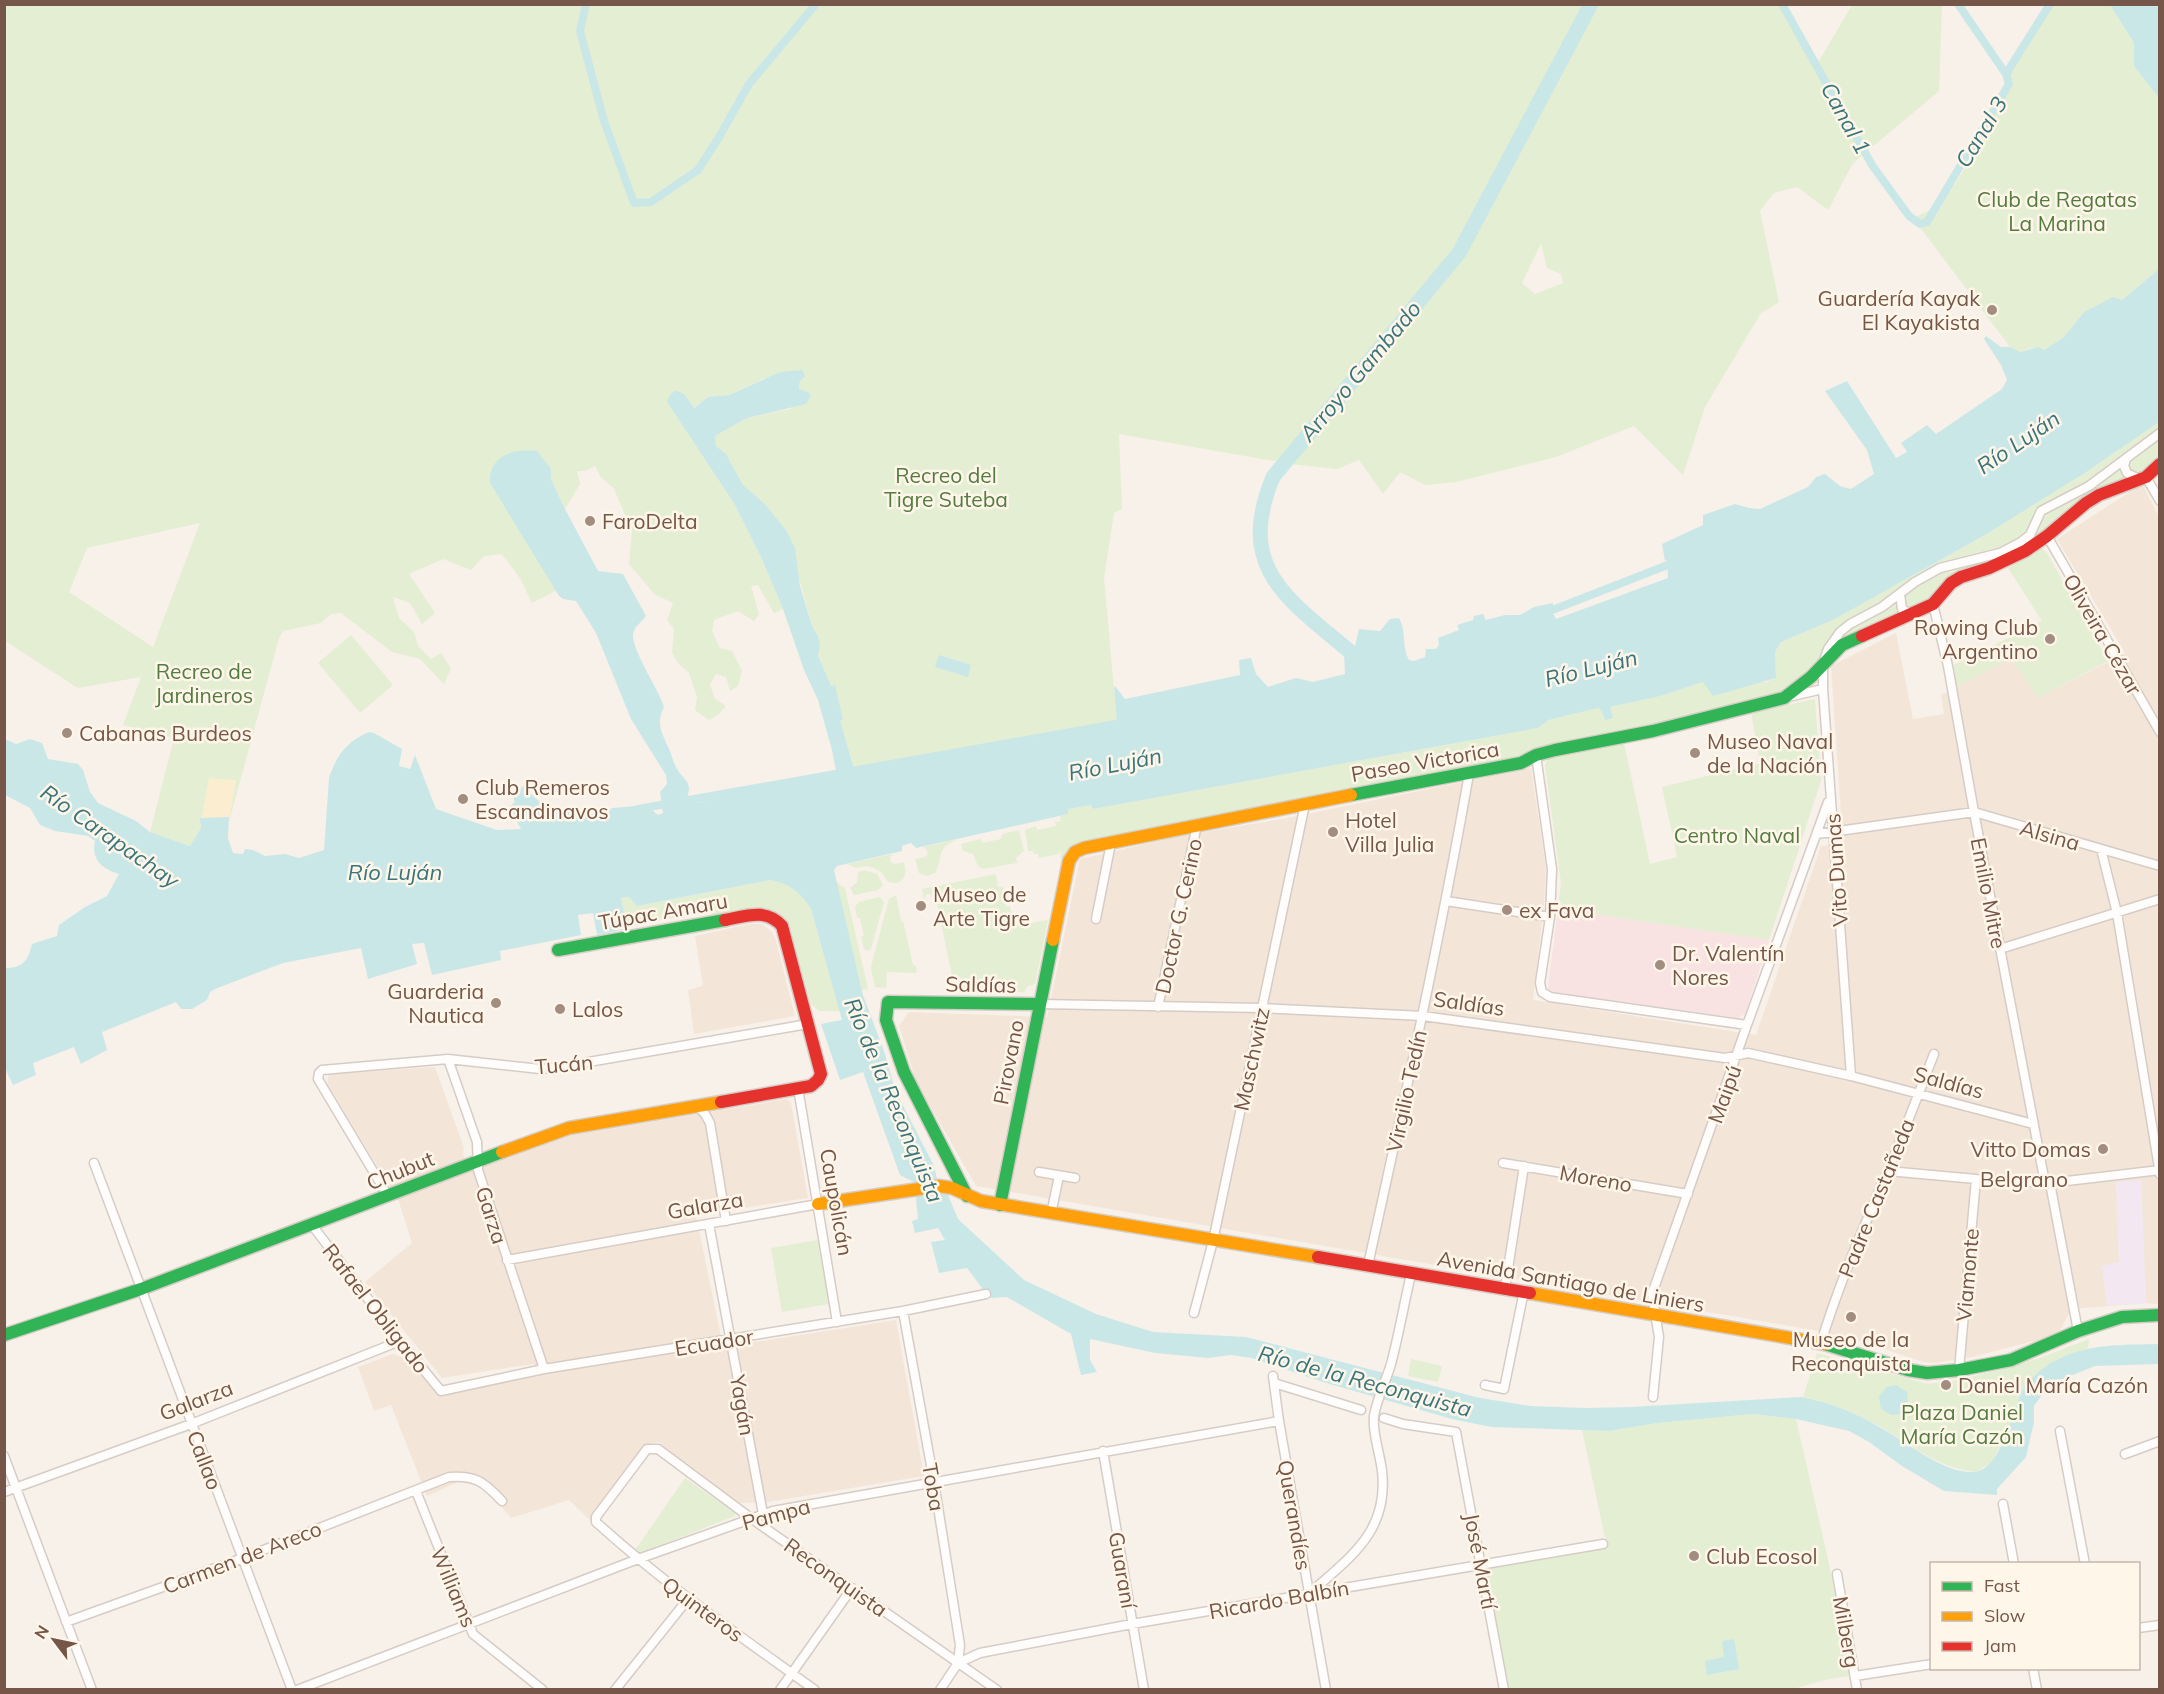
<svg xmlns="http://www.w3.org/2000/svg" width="2164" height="1694" font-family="Mulish,sans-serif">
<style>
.residential{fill:#f3e6d9}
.education{fill:#f3e8f2}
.medical{fill:#f9e2e2}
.green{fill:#e4eed3;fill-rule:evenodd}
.sand{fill:#fbeed0}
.water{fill:#cae7e8}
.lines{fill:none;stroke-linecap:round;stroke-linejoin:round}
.canal{stroke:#cae7e8;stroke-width:8}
.river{stroke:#cae7e8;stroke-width:15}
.street-casing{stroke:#d6ccc6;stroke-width:11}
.fast-casing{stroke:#d6ccc6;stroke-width:15}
.slow-casing{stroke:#d6ccc6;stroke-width:15}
.jam-casing{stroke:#d6ccc6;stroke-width:15}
.street{stroke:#fefdfc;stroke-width:8}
.fast{stroke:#30b455;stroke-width:12}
.slow{stroke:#ff9f0a;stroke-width:12}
.jam{stroke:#e5322d;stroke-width:12}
.poi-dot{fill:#a38c80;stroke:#fff6ea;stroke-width:2}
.labels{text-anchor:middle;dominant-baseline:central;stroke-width:5;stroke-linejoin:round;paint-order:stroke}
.park-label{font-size:21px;fill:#547c40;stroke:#fff6ea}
.poi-label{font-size:21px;fill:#765648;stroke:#fff6ea;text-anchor:start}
.street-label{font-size:21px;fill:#765648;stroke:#fff6ea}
.water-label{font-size:22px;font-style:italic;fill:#3b757c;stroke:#fff6ea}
</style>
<rect width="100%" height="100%" fill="#f7f1e9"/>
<!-- residential -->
<path class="residential" d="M2142 484 2159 517V1304L2146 1303 2072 1309 2057 1335 1972 1357 1936 1363 1923 1362 1869 1344 1825 1332 982 1187 976 1186 916 1081 899 1026 909 1012 1047 1017 1080 859 1176 837 1287 818 1531 768 1546 868 1544 904 1533 1000 1756 1035 1821 846 1843 844 1831 666 1896 633 1913 719 1944 714 1941 695 2011 658 2038 698 2125 653 2057 539Z
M750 924H762L772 932 776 940 795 1016 694 1034 688 990 703 986 695 936Z
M435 1067 464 1148 463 1154 470 1172 558 1138 787 1099 791 1103 808 1198 696 1215 723 1347 896 1320 924 1476 768 1502 739 1503 658 1442 648 1444 591 1521 569 1500 511 1518 487 1490 476 1482 467 1481 458 1482 427 1496 391 1405 374 1411 358 1367 393 1354 405 1358 439 1394 543 1374 533 1364 442 1378 365 1282 412 1243 399 1202 327 1083 329 1074Z"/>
<!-- education -->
<path class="education" d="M2141 1180 2146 1304 2107 1305 2102 1266 2119 1262 2116 1182Z"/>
<!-- medical -->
<path class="medical" d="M1558 909 1769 940 1745 1014 1738 1018 1551 992 1548 988Z"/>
<!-- green -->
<path class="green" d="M1786 4 1793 22 1809 48 1816 66 1852 5H1942L1939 91 1853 163 1828 210 1797 187 1774 193 1760 211 1779 302 1761 313 1705 407 1683 475 1634 426 1556 457 1456 482 1425 485 1400 472 1383 494 1359 460 1337 469 1291 464 1119 434 1122 509 1114 513 1104 578 1117 723 1114 725 1042 741 990 747 912 762 890 768 855 772 839 721 843 720 834 685 831 686C827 678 821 668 819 659 815 644 825 645 812 626L786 530 765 504 743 485 726 455 716 446 715 436 747 418 790 409 808 392 799 389 800 381 765 378 729 395 708 397 693 408 684 394 667 402 735 505 761 557 783 609 774 613 758 585 751 586 759 614 754 621 738 611 714 620 712 631 720 648 732 651 742 671 738 686 730 691 726 677 716 674 710 685 715 699 726 706 719 714 709 720 695 710 697 697 689 673 677 662 672 652 674 629 667 620 673 603 654 594 629 564 632 531 614 489 600 476 595 466 585 471H577L580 484 565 509 551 479V469L490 483 557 590 532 603 520 578 502 554 484 556 471 570 443 559 409 574 435 613 422 624 410 603 393 597 399 618 414 632 418 646 431 659 441 653 451 668 444 684 420 659 392 652 341 613 331 614 321 623 283 631 279 638 229 822 201 828 190 846 150 832 174 738 123 725 141 677 78 688 5 641 4 5ZM1541 243 1547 268 1561 274 1563 283 1535 294 1522 283ZM200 523 153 647 69 592 87 548Z
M2050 5H2110L2134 43V66L2159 98V269L2122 300 2084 312 2064 337 2044 350 2030 348 2020 352 2010 347 1913 218C1921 214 1931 211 1938 205 1963 182 1989 120 2004 88L2006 74Z
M2159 422V459L2144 474 1936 598 1821 661 1783 693 1519 758 1079 843 1071 847 1065 857 1060 858 1061 850 1058 854 1039 858 1038 854H1034L1033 851H1028L1025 830 1036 826 1037 830 1056 826 1055 822 1061 821 1060 816 1068 814 1067 809 1092 805 1093 809 1538 728 1549 720 1599 707 1601 709 1604 719 1613 718 1610 707 1661 696 1703 682H1766L1776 678 1775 652 1781 642 1833 620 1985 535 2085 473Z
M2041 548 2047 553 2108 661 2038 698 2011 658 1957 687 1954 665 2042 621 2008 568Z
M351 635 393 685 360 713 318 663Z
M1815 699 1821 781 1769 940 1558 909 1561 883 1545 765 1548 757 1624 743 1650 864 1677 857 1662 787 1760 763 1751 713Z
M1019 830 1024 851 1016 858 1017 863 983 869 978 866 973 854 963 851 961 844 981 839 982 843 1001 839 1002 834Z
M958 839C935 848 944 858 935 873L926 876 919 873 915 859 925 857 928 854 926 849 923 847Z
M893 854 890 857 891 862 895 864 904 862C906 871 907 878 897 883L888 882 881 872 874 868 866 866 856 868 847 864Z
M864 870 877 874 883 885 878 890 854 895 850 888 857 882 858 872Z
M996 874 998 887H1003L1006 907 1010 906 1015 926 1048 920 1035 984 1028 986 1024 992 955 990 936 899H932L930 894H927L924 899 922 889Z
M770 880C789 883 801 893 811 909L840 1011H819L811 1004 788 925C773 898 736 914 711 919L710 910 626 927 621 898 629 897 638 906Z
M836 882 845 888 868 989 862 990Z
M896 895 901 921H903L913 965H916L917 973 887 972 886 988 875 987 871 968 873 959 889 899Z
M879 897 884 902 871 949 867 951 864 949 861 937 864 936 860 918H857L855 907 859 902Z
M818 1240 829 1304 782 1312 771 1248Z
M2089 1339 2088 1348 2053 1362 2007 1433 1994 1458 1989 1464 1976 1472C1938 1468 1913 1446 1881 1427 1857 1414 1829 1402 1803 1397L1817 1353 1928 1384 1958 1380 2003 1369 2040 1358Z
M1411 1359 1442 1366 1438 1382 1408 1376Z
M1753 1414 1796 1419 1829 1564 1850 1676 1829 1679 1799 1687V1690L1509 1689 1487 1573 1491 1568 1607 1547 1582 1430 1609 1431 1658 1423Z
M685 1478 735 1513V1516L635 1555 633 1553Z"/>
<!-- sand -->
<path class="sand" d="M209 778 236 780 229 822 200 826Z"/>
<!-- water -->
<path class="water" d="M2110 5H2159V98L2134 66V43Z
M2159 269V422L2085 473 1985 535 1833 620 1781 642 1775 652 1776 678 1713 696 1703 682 1661 696 1610 707 1613 718 1605 720 1601 710 1598 708 1549 720 1538 728 1093 809 1091 805 1068 809V814L916 848 911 843 902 846V851L837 866 834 870 863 995 885 1054 895 1090 933 1164 937 1178 935 1181 940 1193 948 1195 958 1219 1024 1280 1096 1314 1153 1332 1246 1337 1480 1398 1531 1406 1586 1408 1631 1407 1801 1397C1829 1402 1857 1413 1881 1428 1907 1442 1944 1474 1974 1472 2001 1470 2012 1413 2021 1393 2026 1382 2043 1367 2053 1362 2087 1343 2122 1345 2159 1344V1364L2095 1366 2050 1384 2034 1406V1422L2026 1457 1997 1489V1495L1944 1491 1902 1466 1869 1442 1849 1431 1796 1419 1753 1414 1658 1423 1609 1431 1491 1427 1452 1419 1323 1382 1252 1358 1231 1355 1208 1358 1155 1353 1090 1339V1360L1097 1372 1081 1375 1071 1334 1007 1297 991 1298 981 1291 982 1288 967 1268 939 1273 931 1242 945 1240 938 1228 915 1233 912 1221 918 1219 916 1199 917 1197 914 1182 900 1175 863 1072 840 1080 821 1024 842 1020 811 909C801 893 789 883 770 880L637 906 629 897 621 898 627 929 597 935 593 913 578 915 581 935 500 951 501 960 432 975 424 943 412 944 417 964 368 979 361 948 283 963 215 989 210 992 207 1000 192 1009H181L176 1002 102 1032 107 1050 81 1064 74 1047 33 1063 36 1075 13 1085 5 1068 4 968C23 968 28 961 32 944L57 936 59 925 85 907 107 896 119 874C102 869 91 860 95 841L88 836 55 831 40 825 30 808 5 795V739L16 744 30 739 42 743 48 759 78 764 83 770 90 792 98 803 136 821 150 832 190 846 201 828 200 818 229 817 228 838 233 853 243 854 245 849 253 850 265 856 285 854 299 858 324 850 329 778C336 756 347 741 369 732L374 733 402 749 399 766 410 769 415 755 436 809 497 830 521 829 509 807 515 802 512 795 523 786 549 811 559 808 582 817 613 808 646 805 658 815 663 813 660 792 667 784 666 775 631 719 596 633 576 601 563 599 559 596 490 483C488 455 515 448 537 451L551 469V479L565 509 598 571 623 574 646 616C643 621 636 625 634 631 627 644 660 691 664 707 655 724 663 735 670 751 672 757 674 764 677 769 684 781 693 781 687 798L696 803 724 797V792L770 786 774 781 794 784 837 776 832 750 818 700 804 670 783 609 761 557 735 505 667 402 670 395 676 390 684 394 694 408 708 397 729 395 780 372 802 370 805 376 800 381 799 389 808 392 811 396 806 404 747 418 715 436 716 446 726 454 743 485 765 504 786 530 795 548 800 586 812 626 818 636 820 645 818 656 831 686 835 685 843 720 840 721 855 772C876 770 894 765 914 761 956 752 999 746 1042 741L1048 736 1114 725 1117 723 1114 688 1115 686 1125 699 1240 675 1239 660 1251 658 1256 674 1268 687 1296 678 1313 682 1345 674 1344 654 1329 639 1340 635 1355 646 1359 629 1380 631 1390 619 1399 618C1407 632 1401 646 1409 660L1414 661 1425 657 1426 649H1436L1439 645 1438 638 1459 630 1457 625 1473 620 1474 616 1483 614 1486 620 1505 615H1520L1534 607 1553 603 1552 612 1556 619 1668 578 1667 560 1665 561 1662 544 1703 525V515L1735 504 1749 508 1760 509 1808 487 1816 477 1825 474 1840 486 1851 489 1874 474 1867 450 1825 391 1847 381 1896 458 1907 452 1901 443 1927 425 1936 434 2002 389 2007 380 2001 365 1984 339 1986 336 2001 347H2010L2020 352 2038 347 2044 350 2064 337 2084 312 2113 297 2122 300Z
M939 655 971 665 968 677 935 667Z
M1896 1385 1907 1392 1908 1405 1900 1414 1891 1415 1881 1409 1879 1396 1887 1387Z
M1734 1639 1739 1669 1707 1675 1705 1661 1724 1657 1722 1641Z"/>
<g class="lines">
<!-- canal -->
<path class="canal" d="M586 4 580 31 604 121 634 203 651 202 698 170 718 139 749 84 816 4
M1782 4 1872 165 1909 216 1920 224 1927 222 2009 84 2006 74 1958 4
M2006 74 2050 4
M1542 614 1678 561
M638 809 1127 722"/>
<!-- river -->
<path class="river" d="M1348 650C1285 597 1236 567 1273 477L1459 253 1591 4"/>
<defs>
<path id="street" d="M2126 459 2124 466 2127 473 2139 479
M2146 477 2160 501
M2047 536 2160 732
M1900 594 1902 609 1911 614
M1933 604 1948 666 1974 812 2045 1183
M1788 697 1823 689
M1536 755 1552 869 1550 917 1540 983 1542 992 1550 997 1747 1025
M1817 834 1974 812 2160 866
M2101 849 2117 913 2160 1174
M1446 901 1550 917
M1096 919 1111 843
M2000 949 2160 899
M1039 1004 1262 1008 1423 1016 1725 1058 1748 1053 1851 1076 2033 1124
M1158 1007 1197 825
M448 1059 477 1142 478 1170 544 1369
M1851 1076 1823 689V663L1828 649 1840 632 1850 624 1882 607 1915 582 1940 568 2000 553 2021 542 2030 535 2041 511 2089 486 2160 433
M798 1088 837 1322
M697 1106 705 1114 710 1123 726 1221
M94 1163 292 1690
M1503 1163 1688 1194
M1888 1171 1976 1179 2050 1183 2160 1170
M1039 1172 1075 1178
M2050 1183 2078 1331
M388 1196 318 1079 319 1073 322 1070 448 1059 540 1069 554 1068 808 1024
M1051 1214 1059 1176
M709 1224 763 1514
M312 1225 400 1341 441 1391 544 1369 903 1311 986 1294
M507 1260 818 1204
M1368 1265C1404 1102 1440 939 1469 774
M1505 1288 1524 1166
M903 1311 934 1482 960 1645 958 1663 940 1690
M1194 1313 1213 1241 1305 804
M1821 1343C1839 1283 1864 1227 1888 1170 1904 1132 1919 1093 1934 1054
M1959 1370 1976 1179
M1273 1376 1279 1421 1326 1690
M1274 1383 1361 1410
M1485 1385 1504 1389 1524 1291
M1653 1397 1659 1337 1652 1294 1747 1025 1828 802
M1384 1418 1403 1424 1456 1432 1504 1690
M2060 1431 2085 1564
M1103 1451 1144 1690
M2125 1454 2160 1441
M4 1456 92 1690
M416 1491 473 1634 543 1690
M4 1492 191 1424 400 1341
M2003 1504 2014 1564
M1837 1574 1857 1690
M1309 1594C1350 1557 1389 1532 1382 1471 1380 1453 1372 1433 1374 1416 1377 1398 1386 1381 1391 1364 1399 1334 1404 1304 1411 1274
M66 1622 243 1558 449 1477C476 1475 484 1482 502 1501
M2138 1628 2160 1625
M958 1663 980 1653 1132 1624 1603 1544
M2033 1668 2037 1690
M1855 1676 1932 1664
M297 1690 638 1559 773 1511 1279 1421
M615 1690 688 1599
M780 1690 852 1588
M815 1690C740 1636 664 1584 596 1522V1517L647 1449H658L752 1519 997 1690"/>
<path id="fast" d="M1351 795 1521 763 1536 755 1555 750 1653 731 1784 698 1811 677 1842 645 1862 636
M558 950 725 920
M967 1196 904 1072 886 1020 888 1002 1039 1004
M1000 1205 1053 940
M4 1335 141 1289 502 1152
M1825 1344 1908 1370 1927 1373 1959 1370 2011 1360 2078 1331 2122 1317 2160 1315"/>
<path id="slow" d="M1053 940 1069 861 1075 852 1084 848 1351 795
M502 1152 569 1128 721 1102
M818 1204 939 1186 952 1188 981 1201 1318 1257
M1530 1293 1825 1344"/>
<path id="jam" d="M1862 636 1933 604 1951 583 1961 577 1989 568 2025 551 2047 536 2086 503 2099 495 2146 477 2160 464
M721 1102 811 1086 818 1080 821 1074 782 926C766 908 747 916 725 920
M1318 1257 1530 1293"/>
</defs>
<!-- street casing -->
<use href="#street" class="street-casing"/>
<!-- fast casing -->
<use href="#fast" class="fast-casing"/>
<!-- slow casing -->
<use href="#slow" class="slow-casing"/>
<!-- jam casing -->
<use href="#jam" class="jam-casing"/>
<!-- street -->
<use href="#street" class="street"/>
<!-- fast -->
<use href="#fast" class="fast"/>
<!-- slow -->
<use href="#slow" class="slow"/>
<!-- jam -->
<use href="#jam" class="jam"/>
</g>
<!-- markers -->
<g class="poi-dot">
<circle cx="1992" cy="310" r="6"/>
<circle cx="590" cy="521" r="6"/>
<circle cx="2050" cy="639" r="6"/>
<circle cx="67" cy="733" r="6"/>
<circle cx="1695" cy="753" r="6"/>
<circle cx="463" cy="799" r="6"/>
<circle cx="1333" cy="832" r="6"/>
<circle cx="921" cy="906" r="6"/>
<circle cx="1507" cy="910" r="6"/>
<circle cx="1660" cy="965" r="6"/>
<circle cx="496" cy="1003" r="6"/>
<circle cx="560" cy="1009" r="6"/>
<circle cx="2103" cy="1149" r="6"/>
<circle cx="1851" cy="1317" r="6"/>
<circle cx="1946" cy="1385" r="6"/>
<circle cx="1694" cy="1556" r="6"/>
</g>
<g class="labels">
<!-- park labels -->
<g class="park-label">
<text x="2057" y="199">Club de Regatas<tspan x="2057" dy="24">La Marina</tspan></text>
<text x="946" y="475">Recreo del<tspan x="946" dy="24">Tigre Suteba</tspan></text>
<text x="204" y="671">Recreo de<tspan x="204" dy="24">Jardineros</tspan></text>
<text x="1737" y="835">Centro Naval</text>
<text x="1962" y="1412">Plaza Daniel<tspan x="1962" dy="24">María Cazón</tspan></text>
</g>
<!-- poi labels -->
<g class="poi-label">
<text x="1980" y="298" text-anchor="end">Guardería Kayak<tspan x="1980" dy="24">El Kayakista</tspan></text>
<text x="602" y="521">FaroDelta</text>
<text x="2038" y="627" text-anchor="end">Rowing Club<tspan x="2038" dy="24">Argentino</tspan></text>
<text x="79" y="733">Cabanas Burdeos</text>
<text x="1707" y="741">Museo Naval<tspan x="1707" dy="24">de la Nación</tspan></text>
<text x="475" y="787">Club Remeros<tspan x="475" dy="24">Escandinavos</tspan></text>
<text x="1345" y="820">Hotel<tspan x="1345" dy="24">Villa Julia</tspan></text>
<text x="933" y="894">Museo de<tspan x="933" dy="24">Arte Tigre</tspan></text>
<text x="1519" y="910">ex Fava</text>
<text x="1672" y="953">Dr. Valentín<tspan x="1672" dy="24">Nores</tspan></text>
<text x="484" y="991" text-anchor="end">Guarderia<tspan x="484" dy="24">Nautica</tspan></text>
<text x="572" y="1009">Lalos</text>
<text x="2091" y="1149" text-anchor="end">Vitto Domas</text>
<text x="1851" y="1339" text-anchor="middle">Museo de la<tspan x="1851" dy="24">Reconquista</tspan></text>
<text x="1958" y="1385">Daniel María Cazón</text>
<text x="1706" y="1556">Club Ecosol</text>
</g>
<!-- street labels -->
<g class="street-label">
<text transform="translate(2103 634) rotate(60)">Oliveira Cézar</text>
<text transform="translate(1425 761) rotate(-10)">Paseo Victorica</text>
<text transform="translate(2050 835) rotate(16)">Alsina</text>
<text transform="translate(1836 870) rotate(-94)">Vito Dumas</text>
<text transform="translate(1989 893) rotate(79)">Emilio Mitre</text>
<text transform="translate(663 911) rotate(-10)">Túpac Amaru</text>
<text transform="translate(1178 916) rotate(-78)">Doctor G. Cerino</text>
<text transform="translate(981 984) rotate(1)">Saldías</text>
<text transform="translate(1469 1003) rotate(8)">Saldías</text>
<text transform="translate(1251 1059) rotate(-78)">Maschwitz</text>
<text transform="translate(1008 1062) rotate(-79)">Pirovano</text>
<text transform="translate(564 1064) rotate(-5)">Tucán</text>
<text transform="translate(1949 1082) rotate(15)">Saldías</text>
<text transform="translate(1406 1091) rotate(-78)">Virgilio Tedín</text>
<text transform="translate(1724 1094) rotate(-70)">Maipú</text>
<text transform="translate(400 1170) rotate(-22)">Chubut</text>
<text transform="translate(1596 1178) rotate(10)">Moreno</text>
<text x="2024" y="1179">Belgrano</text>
<text transform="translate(1876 1198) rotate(-68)">Padre Castañeda</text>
<text transform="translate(837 1202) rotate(80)">Caupolicán</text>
<text transform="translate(705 1205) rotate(-10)">Galarza</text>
<text transform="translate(492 1215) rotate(72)">Garza</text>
<text transform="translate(1967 1275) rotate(-85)">Viamonte</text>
<text transform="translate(1571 1281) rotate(10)">Avenida Santiago de Liniers</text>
<text transform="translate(376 1308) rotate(52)">Rafael Obligado</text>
<text transform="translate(714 1342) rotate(-9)">Ecuador</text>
<text transform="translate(196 1400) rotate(-21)">Galarza</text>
<text transform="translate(743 1405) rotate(80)">Yagán</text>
<text transform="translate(205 1460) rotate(69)">Callao</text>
<text transform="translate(934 1487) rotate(80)">Toba</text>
<text transform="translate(776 1514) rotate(-15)">Pampa</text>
<text transform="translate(1295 1515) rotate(80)">Querandíes</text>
<text transform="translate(242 1557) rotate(-21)">Carmen de Areco</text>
<text transform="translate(1481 1561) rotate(79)">José Martí</text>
<text transform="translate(1123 1570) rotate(80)">Guaraní</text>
<text transform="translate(836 1577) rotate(35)">Reconquista</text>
<text transform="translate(454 1587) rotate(67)">Williams</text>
<text transform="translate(1279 1599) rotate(-10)">Ricardo Balbín</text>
<text transform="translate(703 1609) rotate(36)">Quinteros</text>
<text transform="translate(1847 1632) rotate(80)">Milberg</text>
</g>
<!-- water labels -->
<g class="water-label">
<text transform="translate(1846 118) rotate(61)">Canal 1</text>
<text transform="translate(1981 132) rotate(-59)">Canal 3</text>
<text transform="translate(1360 371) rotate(-50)">Arroyo Gambado</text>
<text transform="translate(2018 442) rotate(-34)">Río Luján</text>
<text transform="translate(1591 668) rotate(-14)">Río Luján</text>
<text transform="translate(1115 764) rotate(-11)">Río Luján</text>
<text transform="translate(110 836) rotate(35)">Río Carapachay</text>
<text x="395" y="872">Río Luján</text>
<text transform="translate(894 1100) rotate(67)">Río de la Reconquista</text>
<text transform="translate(1365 1381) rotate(15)">Río de la Reconquista</text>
</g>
</g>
<!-- border -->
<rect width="2164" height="1694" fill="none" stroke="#765648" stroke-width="12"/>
<!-- legend -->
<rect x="1930" y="1562" width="210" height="108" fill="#fff6ea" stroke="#c8b6a9" stroke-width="1.5"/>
<rect x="1942" y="1582" width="30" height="9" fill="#30b455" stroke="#c8b6a9" stroke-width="1.5"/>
<text x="1984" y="1592" font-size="18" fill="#765648">Fast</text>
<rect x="1942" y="1612" width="30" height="9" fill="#ff9f0a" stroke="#c8b6a9" stroke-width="1.5"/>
<text x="1984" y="1622" font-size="18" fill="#765648">Slow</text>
<rect x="1942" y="1642" width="30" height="9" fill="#e5322d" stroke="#c8b6a9" stroke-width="1.5"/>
<text x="1984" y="1652" font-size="18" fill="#765648">Jam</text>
<!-- north arrow -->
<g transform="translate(54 1640) rotate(302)" stroke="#fff6ea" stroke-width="4.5" paint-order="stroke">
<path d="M0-4.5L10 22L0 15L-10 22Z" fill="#765648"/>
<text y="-9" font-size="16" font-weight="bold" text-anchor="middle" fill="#765648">N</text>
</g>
</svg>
